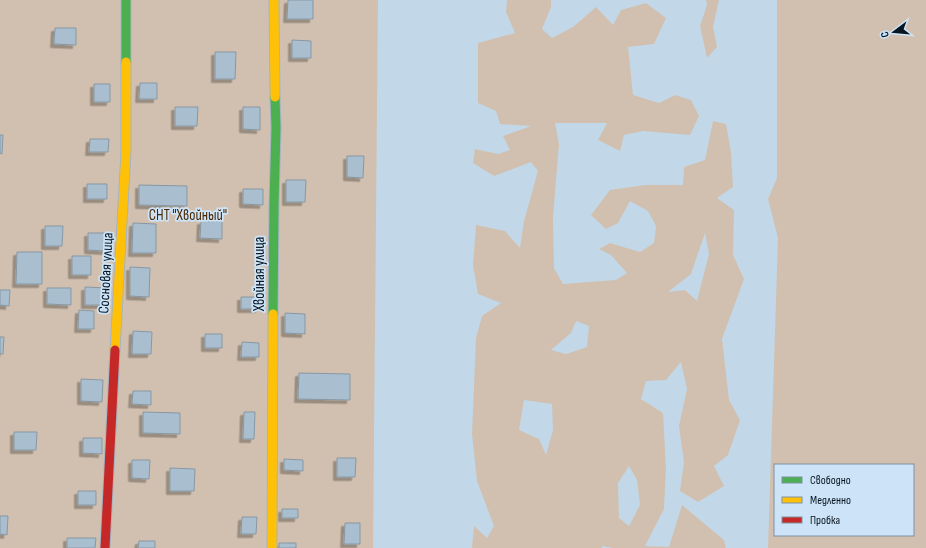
<svg xmlns="http://www.w3.org/2000/svg" width="926" height="548" font-family="'Sofia Sans Condensed',sans-serif">
<style>
.green{fill:#d1c0af;fill-rule:evenodd}
.building{fill:#a9bfcf;stroke:#8797a4;filter:url(#shadow)}
.lines{fill:none;stroke-linecap:round;stroke-linejoin:round}
.fast-casing{stroke:#a4b4c2;stroke-width:11}
.slow-casing{stroke:#a4b4c2;stroke-width:11}
.jam-casing{stroke:#a4b4c2;stroke-width:11}
.fast{stroke:#4caf50;stroke-width:9}
.slow{stroke:#ffc107;stroke-width:9}
.jam{stroke:#c62828;stroke-width:9}
.labels{text-anchor:middle;dominant-baseline:central;stroke-width:3.5;stroke-linejoin:round;paint-order:stroke}
.park-label{font-size:15px;fill:#492600;stroke:#cde4f8}
.street-label{font-size:15px;fill:#071621;stroke:#cde4f8}
</style>
<defs>
<filter id="shadow"><feDropShadow dx="-3.5" dy="3.5" stdDeviation="0" flood-color="#0004"/></filter>
</defs>
<rect width="100%" height="100%" fill="#c2d8e9"/>
<!-- green -->
<path class="green" d="M0 0H378L373 548H0Z
M507 0H551V7L542 29 552 38 573 27 596 7 613 25 621 10 646 3 666 18 654 44 628 47 633 95 659 103 675 95 691 100 699 116 690 135 643 131 624 135 620 151 598 140 607 123H555L559 144 553 218 554 268 563 284 616 280 627 273 611 255 599 249 610 243 640 252 654 243 656 226 648 211 630 201 618 223 606 229 591 215 610 190 645 185H683L684 167 705 160 713 121 726 124 731 152 733 187 717 198 734 210 733 255 744 279 722 339 729 400 740 420 728 455 714 466 724 486 698 502 680 491 684 462 679 426 687 389 681 362 666 380 646 381 641 399 663 413 666 468 664 509 645 546 669 547 682 505 724 540 726 548H613L602 546V548H472L474 526 487 538 494 526 477 481 472 434 476 338 482 316 501 303 478 294 473 265 476 225 505 231 520 248 524 221 538 171 531 162 494 176 473 163 475 149 498 154 510 150 503 136 531 126 500 124 496 111 478 103V43L515 33 506 12ZM705 233 709 254 697 301 685 290 668 292 691 274ZM576 321 589 326 587 347 566 354 551 350 571 333ZM524 400 552 404 553 430 546 455 539 439 519 430ZM629 466 637 480 640 505 629 526 619 518 618 483Z
M706 0H719L713 27 717 47 707 58 700 26 707 5Z
M777 0H926V548H768L778 238 768 199 777 178ZM775 465H913V535H775Z"/>
<!-- building -->
<path class="building" d="M288 0H313V19H287Z
M55 28H76V45L54 44Z
M292 40 311 41V58H292Z
M215 52H236L235 79H215Z
M140 83H157V99H139Z
M94 84H110V102H94Z
M175 107H198L197 126H175Z
M243 107H260V130L243 129Z
M0 135H3L2 154 0 153Z
M90 139H109L108 152H89Z
M347 156H364L363 178 347 177Z
M286 180H306L305 202H286Z
M87 184H107V199H87Z
M139 185 187 186V206L139 205Z
M243 189H263V205L243 204Z
M201 221H222V239L200 238Z
M133 223 156 224V253H132Z
M45 226H63L62 246H45Z
M88 233H106V251L88 250Z
M17 252H42V284H16Z
M72 256H91V275H72Z
M130 267 150 268 149 297 130 296Z
M85 287 107 288V305H85Z
M47 288H71V305L47 304Z
M0 290H10L9 306 0 305Z
M241 297H260L259 309H241Z
M79 310 94 311V329H78Z
M285 313 305 314V334L285 333Z
M133 331 152 332 151 354H132Z
M205 334H222V348H205Z
M0 337H4L3 354H0Z
M242 342 259 343V357H241Z
M299 373 350 374V400L298 399Z
M81 379 103 380 102 402 81 401Z
M133 391H151V405L132 404Z
M143 412 180 413V434L143 433Z
M244 412H255L254 439H243Z
M14 432H37L36 450H14Z
M83 438H102V454L83 453Z
M337 458H356L355 477H337Z
M284 459 303 460V471L284 470Z
M132 460H150L149 479 132 478Z
M170 468 195 469 194 491H170Z
M78 491H96V505H78Z
M282 509H298V518H282Z
M0 516H8L7 535 0 534Z
M242 517H257L256 534H241Z
M345 523H360V544H344Z
M67 538H96L95 548H67Z
M139 541H155V548H138Z
M279 543H296V548H279Z"/>
<g class="lines">
<defs>
<path id="fast" d="M126 0V62
M273 314 274 204 276 128 275 97"/>
<path id="slow" d="M274 0 275 97
M115 350 126 151V62
M272 548 273 314"/>
<path id="jam" d="M105 548 115 350"/>
</defs>
<!-- fast casing -->
<use href="#fast" class="fast-casing"/>
<!-- slow casing -->
<use href="#slow" class="slow-casing"/>
<!-- jam casing -->
<use href="#jam" class="jam-casing"/>
<!-- fast -->
<use href="#fast" class="fast"/>
<!-- slow -->
<use href="#slow" class="slow"/>
<!-- jam -->
<use href="#jam" class="jam"/>
</g>
<g class="labels">
<!-- park labels -->
<g class="park-label">
<text x="188" y="215">СНТ "Хвойный"</text>
</g>
<!-- street labels -->
<g class="street-label">
<text transform="translate(106 273) rotate(-87)">Сосновая улица</text>
<text transform="translate(259 274) rotate(-90)">Хвойная улица</text>
</g>
</g>
<!-- legend -->
<rect x="774" y="464" width="140" height="72" fill="#cde4f8" stroke="#7e92a2"/>
<rect x="782" y="477" width="20" height="6" fill="#4caf50" stroke="#7e92a2"/>
<text x="810" y="484" font-size="12" fill="#071621">Свободно</text>
<rect x="782" y="497" width="20" height="6" fill="#ffc107" stroke="#7e92a2"/>
<text x="810" y="504" font-size="12" fill="#071621">Медленно</text>
<rect x="782" y="517" width="20" height="6" fill="#c62828" stroke="#7e92a2"/>
<text x="810" y="524" font-size="12" fill="#071621">Пробка</text>
<!-- north arrow -->
<g transform="translate(894 32) rotate(254)" stroke="#cde4f8" stroke-width="3" paint-order="stroke">
<path d="M0-3L7 15L0 10L-7 15Z" fill="#071621"/>
<text y="-6" font-size="11" font-weight="bold" text-anchor="middle" fill="#071621">С</text>
</g>
</svg>
